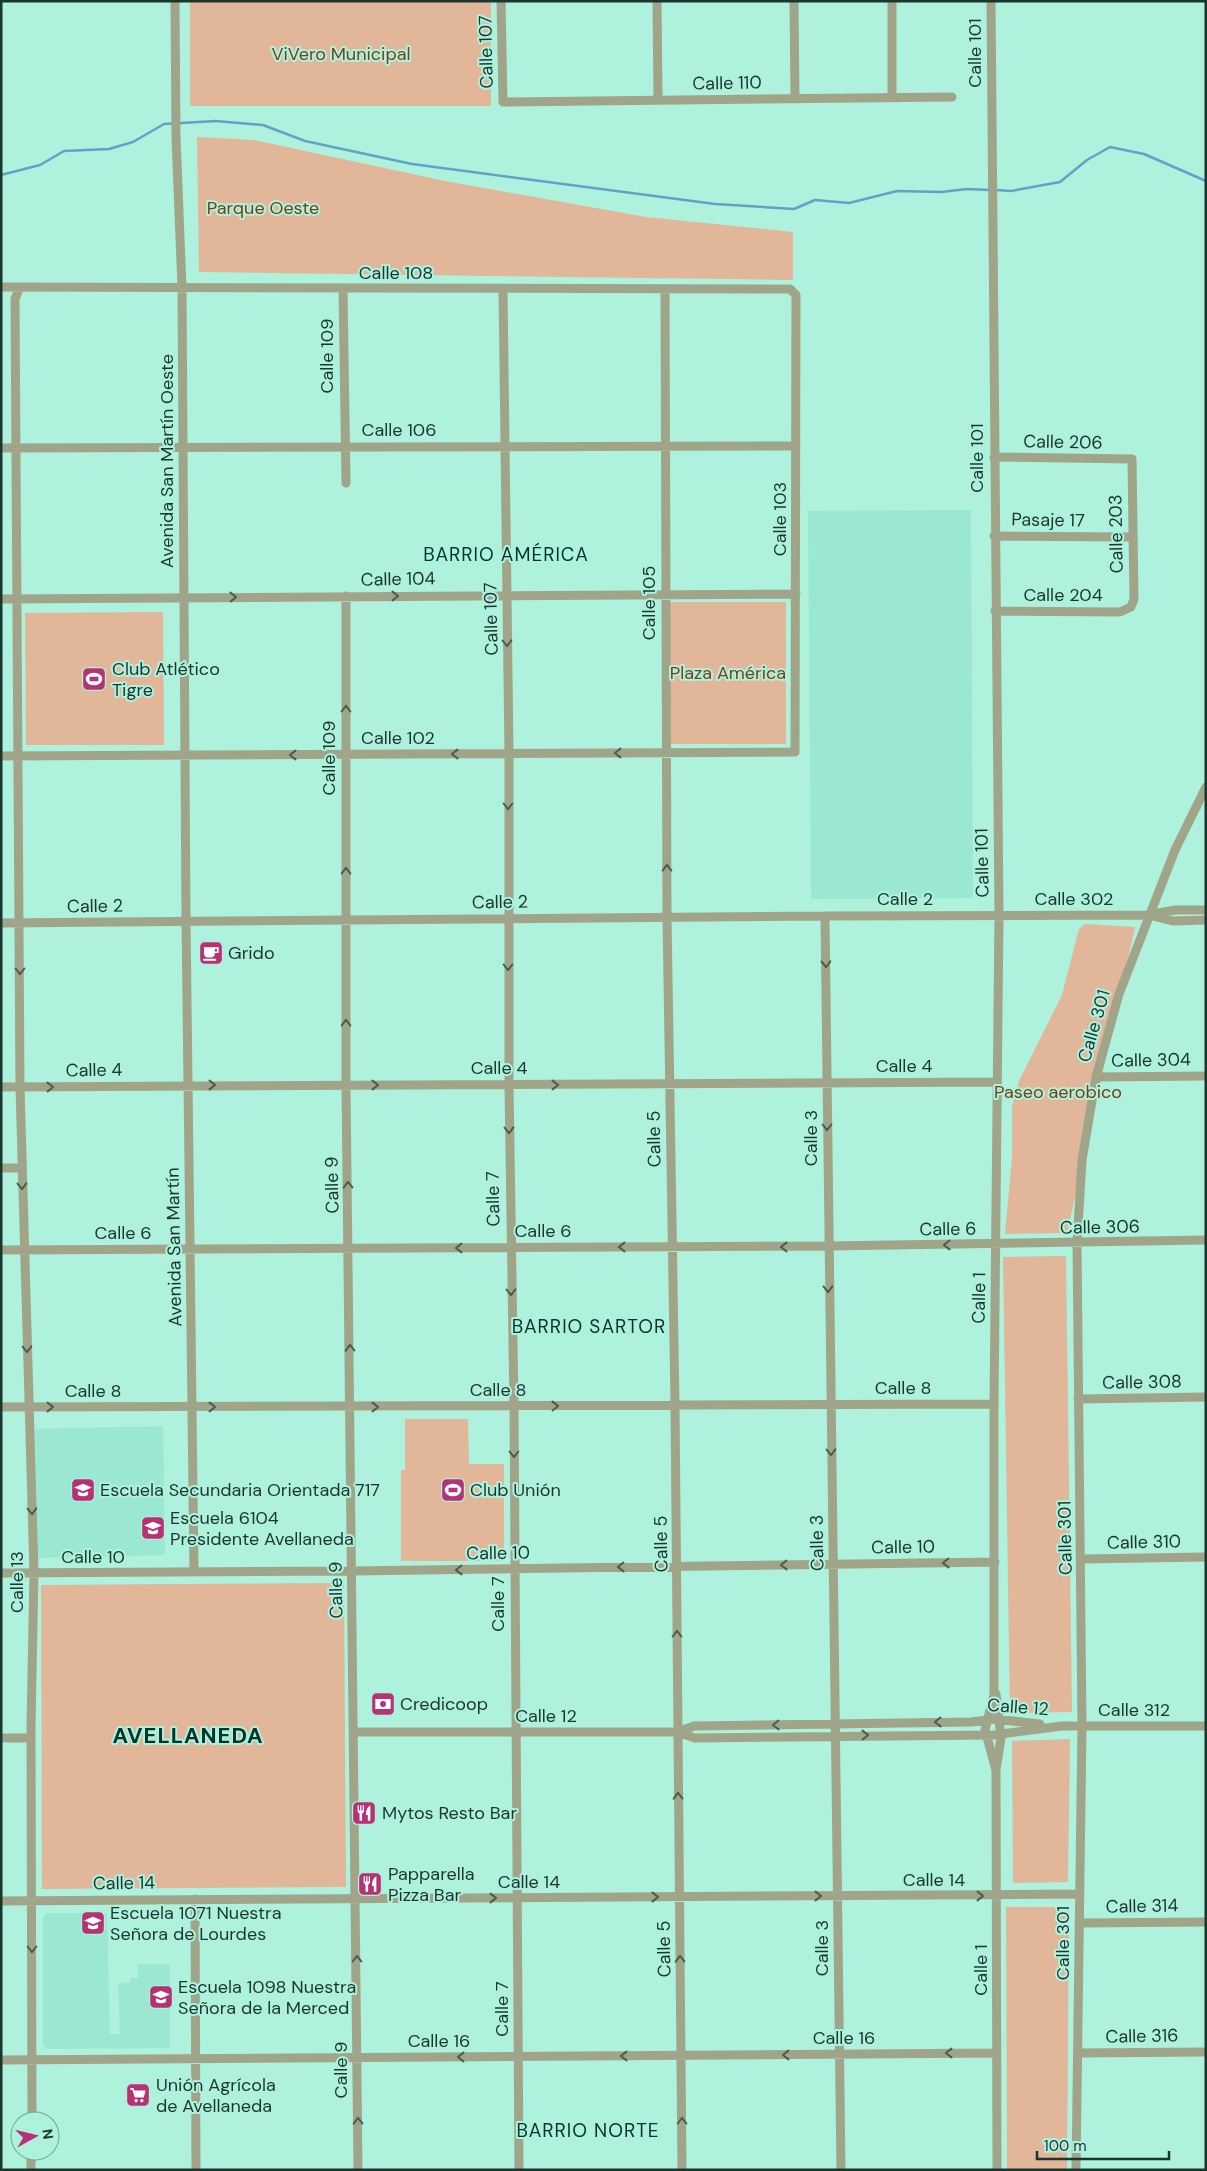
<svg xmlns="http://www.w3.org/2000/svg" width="1207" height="2171" font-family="'DM Sans',sans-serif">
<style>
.built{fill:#9be8d2}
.green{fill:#e1b699}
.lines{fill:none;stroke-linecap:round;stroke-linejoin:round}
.stream{stroke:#61a3c8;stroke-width:2.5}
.minor{stroke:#a0a589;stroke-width:9}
.oneway{stroke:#4a5d4e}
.labels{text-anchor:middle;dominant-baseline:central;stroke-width:4;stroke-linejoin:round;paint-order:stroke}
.street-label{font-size:18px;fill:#1b362f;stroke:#aef1dd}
.park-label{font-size:18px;fill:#774015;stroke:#aef1dd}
.poi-label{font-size:18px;fill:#1b362f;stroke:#aef1dd;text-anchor:start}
.neighbourhood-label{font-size:19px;letter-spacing:1px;fill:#00362b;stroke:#aef1dd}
.district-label{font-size:22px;font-weight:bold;letter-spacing:1px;fill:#00362b;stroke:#aef1dd}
</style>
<rect width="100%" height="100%" fill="#aef1dd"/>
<!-- built -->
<path class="built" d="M971 510 973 898 811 899 808 511Z
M163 1426 165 1555 38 1558 35 1429Z
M46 1913H107L110 2034H120L118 1983H130V1978H138V1964H170V2048L47 2049 43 2045V1918Z"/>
<!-- green -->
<path class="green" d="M190 1H491V106H190Z
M197 137 254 140 445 181 646 217 793 232V280L199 272Z
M669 602H786V744H669Z
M163 612 164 745H26L25 613Z
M1085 924 1135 927 1067 1233 1005 1234 1012 1157V1107L1019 1081 1062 995 1079 929Z
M1066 1256 1072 1712 1010 1713 1003 1257Z
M405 1419H468L469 1464H504V1561H401V1470H405Z
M344 1583 346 1887 42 1889 41 1585Z
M1070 1739 1068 1882 1013 1883 1012 1741Z
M1006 1907H1069L1067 2170H1007Z"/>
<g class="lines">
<!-- stream -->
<path class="stream" d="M1 175 40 165 64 151 109 149 133 142 164 124 216 121 263 125 305 141 412 164 715 204 794 209 815 200 849 203 897 191 941 192 967 189 990 190
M996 190 1011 191 1060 182 1087 160 1110 147 1144 154 1206 181"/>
<!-- minor -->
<path class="minor" d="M175 1 176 138 182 287 186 919 194 1572
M501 1 503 102 952 97
M657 1 658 100
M794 1 795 99
M892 1V98
M991 1 999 915 994 1404V1694L985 1730 996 1770
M1 287 790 289 796 295 795 752 1 756
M20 287 15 299 20 1087 34 1573 31 1726 32 2121
M343 288 346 483
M503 289 509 753V1085L514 1407 519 2170
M665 289 667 917 675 1405 682 2170
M1 448 796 446
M994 457 1132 459 1134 599 1131 607 1120 612 995 611
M994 536 1132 537
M346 596V1085L358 2170
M1 599 796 594
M825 916 841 2170
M1153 916 1173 921 1206 920
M1 923 825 916 1148 915 1175 910H1206
M1096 1077 1206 1076
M1 1087 997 1082
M1 1168H22
M1 1250 828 1246 1206 1240
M1078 1399 1206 1397
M1 1407 994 1404
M1082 1559 1206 1557
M1 1573 352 1571 995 1562
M996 1694 1001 1738 996 1770 997 2170
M354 1732H677L695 1738 993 1735 1062 1726H1206
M677 1732 694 1726 971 1722 994 1719 1040 1724
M1 1738H31
M195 1899 196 2170
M1 1901 1079 1894
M1079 1923 1206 1922
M1078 2053 1206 2052
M1 2060 997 2053
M31 2170V2151
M1076 2170 1082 1726 1077 1243 1082 1160 1096 1077 1119 994 1175 850 1206 787"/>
</g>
<!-- one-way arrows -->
<defs><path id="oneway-chevron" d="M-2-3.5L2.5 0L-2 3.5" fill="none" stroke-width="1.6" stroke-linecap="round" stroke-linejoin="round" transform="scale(1.25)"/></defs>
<g class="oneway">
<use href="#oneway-chevron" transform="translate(395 596) rotate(-1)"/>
<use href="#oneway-chevron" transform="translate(233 597) rotate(-1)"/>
<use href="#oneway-chevron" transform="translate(507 643) rotate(89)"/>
<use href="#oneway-chevron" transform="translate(346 709) rotate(-90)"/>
<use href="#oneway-chevron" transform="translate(618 753) rotate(180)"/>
<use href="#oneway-chevron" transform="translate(455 754) rotate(180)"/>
<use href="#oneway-chevron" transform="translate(293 755) rotate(180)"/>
<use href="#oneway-chevron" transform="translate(508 806) rotate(90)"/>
<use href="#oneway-chevron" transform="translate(667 868) rotate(-90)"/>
<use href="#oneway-chevron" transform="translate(346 871) rotate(-90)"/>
<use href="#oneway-chevron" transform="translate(826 964) rotate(89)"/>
<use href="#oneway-chevron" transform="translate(508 967) rotate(90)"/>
<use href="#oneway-chevron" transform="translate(20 971) rotate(90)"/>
<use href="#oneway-chevron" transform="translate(346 1023) rotate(-90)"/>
<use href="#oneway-chevron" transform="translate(212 1085)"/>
<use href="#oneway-chevron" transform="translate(375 1085)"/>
<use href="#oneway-chevron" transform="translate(555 1085)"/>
<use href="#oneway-chevron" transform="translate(50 1087) rotate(-1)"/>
<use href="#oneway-chevron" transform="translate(827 1127) rotate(90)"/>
<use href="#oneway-chevron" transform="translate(509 1130) rotate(89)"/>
<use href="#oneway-chevron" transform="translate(348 1185) rotate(-91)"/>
<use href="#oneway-chevron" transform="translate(22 1186) rotate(89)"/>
<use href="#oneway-chevron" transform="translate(947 1245) rotate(179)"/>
<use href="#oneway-chevron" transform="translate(622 1247) rotate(180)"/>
<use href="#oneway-chevron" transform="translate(784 1247) rotate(180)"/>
<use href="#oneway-chevron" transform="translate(459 1248) rotate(180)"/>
<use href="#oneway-chevron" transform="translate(828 1289) rotate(89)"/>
<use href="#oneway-chevron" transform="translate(511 1292) rotate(89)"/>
<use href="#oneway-chevron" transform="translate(350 1348) rotate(-91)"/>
<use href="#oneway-chevron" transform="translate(27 1349) rotate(88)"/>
<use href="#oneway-chevron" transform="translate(555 1406) rotate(-1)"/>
<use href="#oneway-chevron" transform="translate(50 1407)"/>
<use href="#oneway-chevron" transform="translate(212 1407)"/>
<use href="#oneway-chevron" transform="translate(375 1407)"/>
<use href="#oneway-chevron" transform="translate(831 1452) rotate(89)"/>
<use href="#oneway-chevron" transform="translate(514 1454) rotate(90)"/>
<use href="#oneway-chevron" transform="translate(32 1511) rotate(88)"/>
<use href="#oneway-chevron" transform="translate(946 1563) rotate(179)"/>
<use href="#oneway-chevron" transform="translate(784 1565) rotate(179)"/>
<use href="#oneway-chevron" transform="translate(621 1567) rotate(179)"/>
<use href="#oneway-chevron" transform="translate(459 1570) rotate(179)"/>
<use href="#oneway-chevron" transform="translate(677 1634) rotate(-90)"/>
<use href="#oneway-chevron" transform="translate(938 1722) rotate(179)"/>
<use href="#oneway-chevron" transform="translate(776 1725) rotate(179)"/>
<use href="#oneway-chevron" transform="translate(865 1735) rotate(-1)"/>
<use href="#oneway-chevron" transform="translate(678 1796) rotate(-91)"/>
<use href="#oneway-chevron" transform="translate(818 1896)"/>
<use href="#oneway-chevron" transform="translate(980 1896)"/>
<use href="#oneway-chevron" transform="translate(655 1897)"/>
<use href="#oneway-chevron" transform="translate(493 1898)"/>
<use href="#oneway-chevron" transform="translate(32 1949) rotate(90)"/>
<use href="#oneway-chevron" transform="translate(357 1959) rotate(-90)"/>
<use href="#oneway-chevron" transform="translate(680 1959) rotate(-91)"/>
<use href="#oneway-chevron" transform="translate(949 2053) rotate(180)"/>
<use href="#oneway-chevron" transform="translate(786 2055) rotate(180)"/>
<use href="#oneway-chevron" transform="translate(624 2056) rotate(180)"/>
<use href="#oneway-chevron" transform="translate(461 2057) rotate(180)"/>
<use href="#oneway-chevron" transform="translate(358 2121) rotate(-91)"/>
<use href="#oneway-chevron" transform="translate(682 2121) rotate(-90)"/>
</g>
<!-- icons -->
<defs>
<symbol id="stadium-square" viewBox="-11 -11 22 22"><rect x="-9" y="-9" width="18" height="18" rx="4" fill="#b73174" stroke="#aef1dd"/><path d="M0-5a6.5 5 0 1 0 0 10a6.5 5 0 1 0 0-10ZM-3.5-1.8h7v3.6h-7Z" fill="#fff"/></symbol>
<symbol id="cafe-square" viewBox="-11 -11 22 22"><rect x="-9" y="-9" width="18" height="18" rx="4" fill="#b73174" stroke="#aef1dd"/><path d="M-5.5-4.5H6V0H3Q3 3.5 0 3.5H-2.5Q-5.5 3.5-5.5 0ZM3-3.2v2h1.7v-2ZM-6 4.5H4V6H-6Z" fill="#fff"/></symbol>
<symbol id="school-square" viewBox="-11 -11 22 22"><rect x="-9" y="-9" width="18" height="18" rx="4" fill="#b73174" stroke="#aef1dd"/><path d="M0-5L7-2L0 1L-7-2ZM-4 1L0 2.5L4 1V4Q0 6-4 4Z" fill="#fff"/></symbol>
<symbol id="bank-square" viewBox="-11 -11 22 22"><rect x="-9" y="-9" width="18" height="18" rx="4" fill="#b73174" stroke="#aef1dd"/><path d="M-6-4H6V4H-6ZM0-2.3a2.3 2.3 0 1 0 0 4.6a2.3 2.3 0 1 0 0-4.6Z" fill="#fff"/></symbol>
<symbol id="restaurant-square" viewBox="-11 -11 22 22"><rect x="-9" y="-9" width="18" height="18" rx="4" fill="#b73174" stroke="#aef1dd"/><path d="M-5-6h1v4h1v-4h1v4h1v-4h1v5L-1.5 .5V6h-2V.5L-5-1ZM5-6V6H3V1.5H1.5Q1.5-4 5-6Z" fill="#fff"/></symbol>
<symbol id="supermarket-square" viewBox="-11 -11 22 22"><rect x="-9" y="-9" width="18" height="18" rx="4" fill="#b73174" stroke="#aef1dd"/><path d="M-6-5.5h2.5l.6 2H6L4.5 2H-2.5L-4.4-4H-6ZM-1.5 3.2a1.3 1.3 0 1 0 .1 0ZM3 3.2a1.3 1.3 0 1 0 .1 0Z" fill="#fff"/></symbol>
</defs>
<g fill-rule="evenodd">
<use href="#stadium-square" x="80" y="665" width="28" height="28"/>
<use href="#cafe-square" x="197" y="939" width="28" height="28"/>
<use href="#school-square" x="69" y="1476" width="28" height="28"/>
<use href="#stadium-square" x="439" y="1476" width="28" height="28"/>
<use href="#school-square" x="139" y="1514" width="28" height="28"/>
<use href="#bank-square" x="369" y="1690" width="28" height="28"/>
<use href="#restaurant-square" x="350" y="1799" width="28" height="28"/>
<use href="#restaurant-square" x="356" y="1870" width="28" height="28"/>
<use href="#school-square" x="79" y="1909" width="28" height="28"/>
<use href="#school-square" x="147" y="1983" width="28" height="28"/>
<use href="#supermarket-square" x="124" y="2081" width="28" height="28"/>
</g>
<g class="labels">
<!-- street labels -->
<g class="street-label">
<text transform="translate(486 52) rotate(-91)">Calle 107</text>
<text transform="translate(975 53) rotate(-90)">Calle 101</text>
<text transform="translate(727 83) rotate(-1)">Calle 110</text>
<text x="396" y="273">Calle 108</text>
<text transform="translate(327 356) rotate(-90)">Calle 109</text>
<text x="399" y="430">Calle 106</text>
<text transform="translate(1063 442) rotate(1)">Calle 206</text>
<text transform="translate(977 458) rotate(-90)">Calle 101</text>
<text transform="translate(167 461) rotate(-90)">Avenida San Martín Oeste</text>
<text transform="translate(780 519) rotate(-90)">Calle 103</text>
<text transform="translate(1048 520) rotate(1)">Pasaje 17</text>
<text transform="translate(1116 534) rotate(-91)">Calle 203</text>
<text transform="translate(398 579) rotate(-1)">Calle 104</text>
<text x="1063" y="595">Calle 204</text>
<text transform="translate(649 603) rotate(-90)">Calle 105</text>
<text transform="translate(491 619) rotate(-91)">Calle 107</text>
<text x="398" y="738">Calle 102</text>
<text transform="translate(329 758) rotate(-90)">Calle 109</text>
<text transform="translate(982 863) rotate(-91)">Calle 101</text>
<text x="905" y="899">Calle 2</text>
<text x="1074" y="899">Calle 302</text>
<text transform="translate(500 902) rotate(-1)">Calle 2</text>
<text transform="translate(95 906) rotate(-1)">Calle 2</text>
<text transform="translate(1094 1026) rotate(-74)">Calle 301</text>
<text transform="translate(1151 1060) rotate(-1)">Calle 304</text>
<text x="904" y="1066">Calle 4</text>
<text x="499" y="1068">Calle 4</text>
<text transform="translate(94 1070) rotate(-1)">Calle 4</text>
<text transform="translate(811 1138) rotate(-90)">Calle 3</text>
<text transform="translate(654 1139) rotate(-91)">Calle 5</text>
<text transform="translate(332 1185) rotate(-91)">Calle 9</text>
<text transform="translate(493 1199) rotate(-91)">Calle 7</text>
<text transform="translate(1100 1227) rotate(-1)">Calle 306</text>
<text transform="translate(948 1229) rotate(-1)">Calle 6</text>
<text x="543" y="1231">Calle 6</text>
<text x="123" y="1233">Calle 6</text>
<text transform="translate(174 1247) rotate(-91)">Avenida San Martín</text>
<text transform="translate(979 1298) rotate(-89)">Calle 1</text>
<text transform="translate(1142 1382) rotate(-1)">Calle 308</text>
<text x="903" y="1388">Calle 8</text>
<text x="498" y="1390">Calle 8</text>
<text x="93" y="1391">Calle 8</text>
<text transform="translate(1065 1538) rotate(-91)">Calle 301</text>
<text transform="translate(1144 1542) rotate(-1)">Calle 310</text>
<text transform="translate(817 1543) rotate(-91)">Calle 3</text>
<text transform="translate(661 1544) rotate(-91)">Calle 5</text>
<text transform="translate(903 1547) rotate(-1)">Calle 10</text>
<text transform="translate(498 1553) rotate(-1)">Calle 10</text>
<text x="93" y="1557">Calle 10</text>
<text transform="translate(17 1582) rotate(-90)">Calle 13</text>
<text transform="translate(336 1590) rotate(-91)">Calle 9</text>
<text transform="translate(498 1604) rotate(-90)">Calle 7</text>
<text transform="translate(1018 1707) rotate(4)">Calle 12</text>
<text x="1134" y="1710">Calle 312</text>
<text x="546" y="1716">Calle 12</text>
<text x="934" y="1880">Calle 14</text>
<text x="529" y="1882">Calle 14</text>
<text transform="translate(124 1883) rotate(-1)">Calle 14</text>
<text transform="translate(1142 1906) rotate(-1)">Calle 314</text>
<text transform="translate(1063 1943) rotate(-90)">Calle 301</text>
<text transform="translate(822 1948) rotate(-90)">Calle 3</text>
<text transform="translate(664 1949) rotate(-91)">Calle 5</text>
<text transform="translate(981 1970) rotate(-90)">Calle 1</text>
<text transform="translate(502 2009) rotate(-90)">Calle 7</text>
<text transform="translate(1142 2036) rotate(-1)">Calle 316</text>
<text x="844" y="2038">Calle 16</text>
<text x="439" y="2041">Calle 16</text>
<text transform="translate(341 2070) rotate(-90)">Calle 9</text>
</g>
<!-- park labels -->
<g class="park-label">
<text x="341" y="54">ViVero Municipal</text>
<text x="263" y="208">Parque Oeste</text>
<text x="728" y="673">Plaza América</text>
<text x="1058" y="1092">Paseo aerobico</text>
</g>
<!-- poi labels -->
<g class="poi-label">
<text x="112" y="669">Club Atlético<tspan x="112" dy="21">Tigre</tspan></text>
<text x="228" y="953">Grido</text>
<text x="100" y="1490">Escuela Secundaria Orientada 717</text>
<text x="470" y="1490">Club Unión</text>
<text x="170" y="1518">Escuela 6104<tspan x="170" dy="21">Presidente Avellaneda</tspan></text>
<text x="400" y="1704">Credicoop</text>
<text x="382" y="1813">Mytos Resto Bar</text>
<text x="388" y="1874">Papparella<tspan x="388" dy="21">Pizza Bar</tspan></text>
<text x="110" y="1913">Escuela 1071 Nuestra<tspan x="110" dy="21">Señora de Lourdes</tspan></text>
<text x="178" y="1987">Escuela 1098 Nuestra<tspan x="178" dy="21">Señora de la Merced</tspan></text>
<text x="156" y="2085">Unión Agrícola<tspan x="156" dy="21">de Avellaneda</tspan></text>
</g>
<!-- neighbourhood labels -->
<g class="neighbourhood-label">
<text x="506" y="554">BARRIO AMÉRICA</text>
<text x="589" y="1326">BARRIO SARTOR</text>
<text x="588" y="2130">BARRIO NORTE</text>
</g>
<!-- district labels -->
<g class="district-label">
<text x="188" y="1735">AVELLANEDA</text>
</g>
</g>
<!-- border -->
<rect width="1207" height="2171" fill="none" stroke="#1b362f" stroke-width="5"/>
<!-- north arrow -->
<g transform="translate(35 2136) rotate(82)"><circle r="24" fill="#aef1dd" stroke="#73a697"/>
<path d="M0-4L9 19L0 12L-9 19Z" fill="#b73174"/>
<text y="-8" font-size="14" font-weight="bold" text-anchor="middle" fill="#1b362f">N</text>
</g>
<!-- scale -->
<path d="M1037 2151v8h132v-8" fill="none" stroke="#1b362f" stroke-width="2.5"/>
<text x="1044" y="2151" font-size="15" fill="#1b362f" stroke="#aef1dd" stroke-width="4" paint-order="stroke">100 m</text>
</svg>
